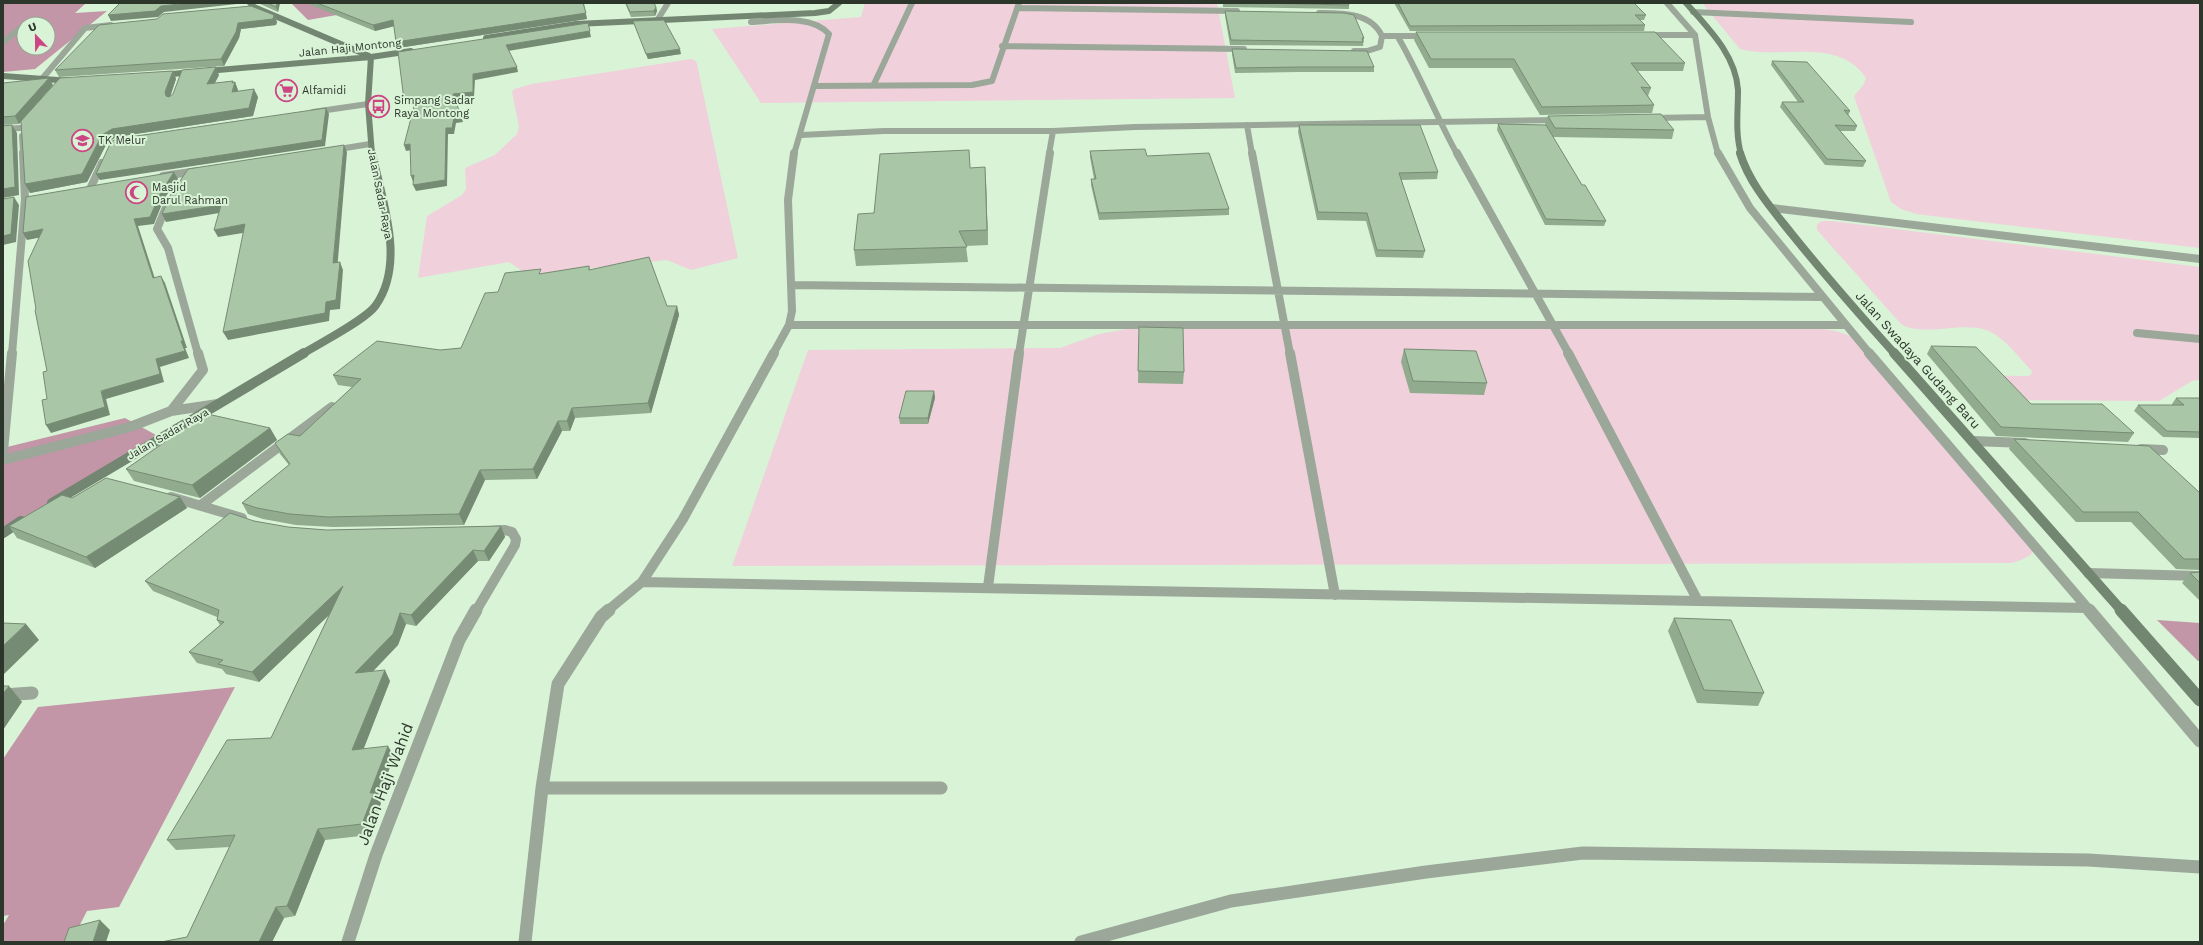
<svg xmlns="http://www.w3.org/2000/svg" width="2203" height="945" font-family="'Work Sans',sans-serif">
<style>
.green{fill:#f0d0db}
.forest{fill:#c296a6;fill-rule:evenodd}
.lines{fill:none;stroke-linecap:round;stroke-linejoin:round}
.lane{stroke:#9aa799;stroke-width:6}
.street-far3{stroke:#9aa799;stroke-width:6}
.street-far2{stroke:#9aa799;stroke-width:8}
.street-far1{stroke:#9aa799;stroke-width:10}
.street{stroke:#9aa799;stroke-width:13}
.secondary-far3{stroke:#738671;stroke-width:6}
.secondary-far2{stroke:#738671;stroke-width:8}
.secondary-far1{stroke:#738671;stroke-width:10}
.secondary{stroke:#738671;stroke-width:13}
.wall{fill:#91ab8f}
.shaded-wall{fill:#768b74}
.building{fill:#a9c7a6;stroke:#768b74}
.labels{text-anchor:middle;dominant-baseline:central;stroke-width:4;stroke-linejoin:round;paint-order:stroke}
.far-street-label{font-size:11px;fill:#2c362b;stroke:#d9f3d7}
.far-poi-label{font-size:11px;fill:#2c362b;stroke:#d9f3d7;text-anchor:start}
.street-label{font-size:13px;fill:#2c362b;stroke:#d9f3d7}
.near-street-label{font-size:16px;fill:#2c362b;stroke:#d9f3d7}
</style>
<rect width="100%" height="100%" fill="#d9f3d7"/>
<!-- green -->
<path class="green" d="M865 3H1217L1235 98 761 103 712 29 861 17Z
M1702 3H2200V248L1916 214 1901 209 1891 202 1854 96 1864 84 1866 78C1838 36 1782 60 1740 49Z
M691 59 696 61 697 64 738 258 691 270 667 260 528 275 509 262 418 278 427 216 462 195 466 189 465 168 495 155 517 134 519 127 512 92 514 89 532 84Z
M1822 221H1832L2200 267V380L2192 381 2159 401 1978 400 1961 394 1949 381 1948 378 1953 375 2027 376 2031 375 2032 371C2019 358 2005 338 1989 331 1963 320 1925 338 1901 324L1817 230V224Z
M1814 328C1836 330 1854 334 1871 349L2028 531C2040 552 2033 557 2011 563L732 566 808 350 1060 348 1099 334 1127 329Z"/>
<!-- forest -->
<path class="forest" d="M3 3H76L75 4H85L75 13 107 11 35 69 3 72ZM24 24H48V48H24Z
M291 3H406L308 20Z
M125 418 156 435 3 533V448Z
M2157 620 2200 623V661H2198Z
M235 687 119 907 87 911 71 942H3V925L9 915 3 916V759L38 707Z"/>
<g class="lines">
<!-- lane -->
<path class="lane" d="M1693 12 1911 22"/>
<!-- street-far3 -->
<path class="street-far3" d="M1667 3 1695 35 1708 117 1718 154
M1019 8 1237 11
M1319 13C1341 13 1371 12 1382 36L1380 47 1367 51H1354
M658 19 668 3
M751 22C775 21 811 14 829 34L794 154
M1646 35H1695
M1382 36H1428
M1398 37C1420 75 1436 116 1457 154
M3 42 24 25
M1002 46 1244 49
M41 80 85 28 111 25
M874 84 912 3
M814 86 972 85 992 81 1019 3
M313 112 368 104
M1652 118 1708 117
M1247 125 1252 154
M3 129 21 128
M801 135 884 131H1053L1135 127 1560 120
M22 136 23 154
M333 150 370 144
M1049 154 1053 131"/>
<!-- street-far2 -->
<path class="street-far2" d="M1252 153 1290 354
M1457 153 1569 354
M1718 153 1750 208 1870 354
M163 176 198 171
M91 187 102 163
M167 205 157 229 168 248 198 354
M1772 208 2200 259
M792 285 1823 297
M789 325H1846
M2137 333 2200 339
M12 354 25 199 23 153
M773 354 789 325 792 311 788 200 794 153
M1019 354 1050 153"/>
<!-- street-far1 -->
<path class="street-far1" d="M1290 353 1335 595
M1568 353 1698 601
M1869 353 2090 611
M171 411 218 404
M1973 441 2025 443
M2141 449 2163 450
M3 451 12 353
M3 460 130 427 171 411 203 370 198 353
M171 497 242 518
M201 505 332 407
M2088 573 2200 576
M642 582 2088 608
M988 587 1019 353
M476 611 515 545 516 539 512 532 505 530 490 531
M607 611 642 582 683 519 774 353"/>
<!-- street -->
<path class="street" d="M2089 610 2200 741
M3 695 32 693
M542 788H941
M348 942 376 855 459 640 476 610
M525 942 542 788 558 684 601 617 609 610
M1081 942 1231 901 1426 872 1583 853 2088 860 2200 867"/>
<!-- secondary-far3 -->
<path class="secondary-far3" d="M250 3 254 7 369 56
M1686 3C1708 28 1736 55 1738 90 1738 112 1735 133 1741 154
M486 38 576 24 815 13 829 11 839 3
M371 57 368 104 372 154
M160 75 371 57 411 51
M3 76 71 81"/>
<!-- secondary-far2 -->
<path class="secondary-far2" d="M1740 153C1749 183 1772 209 1791 233 1824 274 1859 314 1895 354
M302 354C319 344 367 319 376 305 406 262 382 200 372 153"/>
<!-- secondary-far1 -->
<path class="secondary-far1" d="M1894 353 2122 611
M52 503 304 353
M3 533 21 521"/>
<!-- secondary -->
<path class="secondary" d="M2121 610 2200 700"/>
</g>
<!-- wall -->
<path class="wall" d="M258 3H280L278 12Z
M306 3H584L587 19 398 48 396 42 394 26 375 31Z
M625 3H654L656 7 657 11 655 16 631 17Z
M1223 3H1348L1349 5V9L1223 7Z
M1394 3H1634L1646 15 1644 20H1640L1645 25 1644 31H1410Z
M1225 11 1364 38 1363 46 1230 45 1225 16Z
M274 15 277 22 276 25 241 29 239 38 224 66 59 77 55 70Z
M633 21 681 54 648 59 635 26Z
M1416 32 1685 63 1683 71H1637L1651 88 1648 96 1654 105 1652 113 1540 115 1512 68H1429L1414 40Z
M1232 49 1374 67V72H1298L1235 73 1232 54Z
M1772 61 1850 111 1848 116 1857 126 1855 131H1840L1866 161 1863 167 1825 165 1780 107 1782 102H1798L1771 65Z
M173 71 176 79 170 97 219 75 215 83 233 81V83L235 82 238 91 258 97 253 116 116 137 107 143 87 182 30 193 25 184 21 122 19 124 3 125V83L53 85 31 110Z
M1548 116 1674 130 1672 139 1553 137 1582 185 1606 221 1604 226 1545 225 1497 130 1498 124 1546 125 1545 124Z
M1299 125 1438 172 1437 179 1401 180 1425 251 1423 258 1376 257 1366 221 1317 220 1298 132Z
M1090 151 1147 156 1229 209V215L1099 220 1091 185V179H1094L1090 157Z
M970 168 986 182 988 245 966 246 968 262 856 266 854 250 874 213Z
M589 266 590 270 667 306H677L679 315 651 413 575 418 570 431H562L537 479 485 480 464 525 333 527 296 525 263 519 248 514 242 503 289 465 280 454 275 443 300 436 352 387 338 385 333 375 440 350 461 348 498 292 542 274Z
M1139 327 1184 372 1183 384 1138 383Z
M1931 346 2031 404 2134 433 2128 442 1996 436 1927 354Z
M1404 349 1487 383 1484 395 1410 393 1401 362Z
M934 391 935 398 928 424H900L899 418Z
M2176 398H2200V438L2163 437 2134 411 2138 405H2172V404Z
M202 416 270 428 277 440 200 498 134 481 126 469Z
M2014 439 2200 493V570L2176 569 2131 522H2076L2009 449Z
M180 497 187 508 95 568 17 538 9 526 72 498Z
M254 521 288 527 327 530 501 526 505 537 489 561H478L416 626 406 624 398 645 373 671 390 681 363 749 394 756 378 800 381 803 369 835 325 840 295 916 284 918 272 942H161L187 937 230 847 176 850 167 840 271 738 329 615 259 682 226 674 222 669 197 663 189 652 220 625 217 620V617L153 591 145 581Z
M2200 572V601L2182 583 2190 573Z
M1674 618 1764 693 1758 706 1697 703 1668 631Z"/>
<!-- shaded-wall -->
<path class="shaded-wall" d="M189 3H246L164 12 158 17 111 21 108 15 161 6Z
M277 3H280L278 12 276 7Z
M583 3 587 19 398 48 396 42Z
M656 7 657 11 655 16 654 11Z
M274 15 277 22 276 25 241 29 239 38 224 66 221 59 238 23Z
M393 20 395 26 375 31 373 25Z
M588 23 591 37 508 51 506 45Z
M680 49 681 54 648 59 646 54Z
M216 67 219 75 210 92 207 84Z
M517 67 518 72 475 80 474 97 455 100 453 94 473 74Z
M173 71 176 79 169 100 166 96 165 92Z
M49 78 53 85 19 124 15 116Z
M233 81 234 84 235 82 238 90 235 100 232 92V83Z
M254 89 258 97 253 116 116 137 107 143 87 182 30 193 25 184 112 129Z
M416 99 418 104 406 106 404 100Z
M326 108 329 114 325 146 100 180 96 174Z
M461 116 463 122 456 123 454 134H448L447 186 416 191 413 185 446 128 454 118Z
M12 125 17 133 19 195 3 198V189Z
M410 144 412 150 406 151 404 145Z
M344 145 347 152 337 271 333 263Z
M985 167 986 182 988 245 987 230Z
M174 172 178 179 164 199 154 224 138 226 157 285 153 278 134 219 161 192Z
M414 175 416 181 413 182 411 176Z
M14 197 19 205 16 242 3 245V236Z
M221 205 225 212 166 222 162 214Z
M245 224 249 232 218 237 214 230Z
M43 229 48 236 27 240 23 233Z
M340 262 343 270 340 309 330 310 329 321 228 340 223 332Z
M161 276 165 283 187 348H185L189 358 160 367 164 382 106 399 110 415 51 433 46 425 156 359Z
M677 306 679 315 651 413 648 403Z
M934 391 935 398 928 424V418Z
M572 408 575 418 570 431 567 421Z
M558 421 562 431 537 479 533 469Z
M270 428 277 440 200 498 192 485Z
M480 470 485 480 464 525 459 514Z
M180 497 187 508 95 568 86 557Z
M501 526 505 537 489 561 484 551Z
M473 550 478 561 416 626 411 615Z
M343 586 349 596 259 682 252 672Z
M400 613 406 624 398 645 361 684 355 673Z
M26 624 39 640 3 675V646Z
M385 670 390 681 359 761 352 750Z
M9 686 22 702 3 730V694Z
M388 746 394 756 378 800 381 803 369 835 362 824 370 793Z
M318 829 325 840 295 916 287 906Z
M276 907 284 918 272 942H259Z
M100 920 110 930 106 942H93Z"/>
<!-- building -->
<path class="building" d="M120 3H189L161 6 155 11 108 15Z
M268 3H277L276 7Z
M317 3H583L586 13 396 42 393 20 373 25Z
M626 3H654L656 7 654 11 630 12Z
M1263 3H1348L1349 5Z
M1398 3H1634L1646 15H1635L1645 25 1410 26Z
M251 6 274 15 273 19 238 23 236 32 221 59 55 70 99 25 157 19 163 14Z
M1225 11 1344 13 1354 15 1364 38H1362L1363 42 1231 40Z
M664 20 680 49 646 54 633 21Z
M588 23 590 31 506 45 517 67 473 74V92L453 94 461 116 454 118 452 128H446L445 180 413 185 414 175 411 176 410 144 404 145 416 99 404 100 398 52Z
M1416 32H1655L1685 63H1631L1651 88 1641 87 1654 105 1542 107 1514 59H1431Z
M1232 49 1367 51 1374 67H1298L1236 68Z
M1772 61 1807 62 1850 111 1844 110 1857 126 1835 125 1866 161 1827 159 1782 102H1804Z
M216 67 207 84 233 81 232 83 235 82 232 92 254 89 249 108 112 129 102 135 82 174 25 184 21 121 60 78 173 71 165 92 166 96 169 97 173 94 182 70Z
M49 78 15 116 3 117V83Z
M326 108 322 140 96 174 111 142 116 139Z
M1661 114 1674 130 1555 128 1548 116Z
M1498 124 1546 125 1582 185H1585L1606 221 1546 219Z
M12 125 15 187 3 189V126Z
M1299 125H1420L1438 172 1399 173 1425 251 1377 250 1367 213 1318 212Z
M344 145 333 263 340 262 336 300 326 302 325 313 223 332 245 224 214 230 221 205 162 214 170 196 188 169Z
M1145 149 1147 156 1209 153 1229 209 1099 213 1091 179H1096L1090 151Z
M969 150 970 168 985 167 987 230 959 231 967 247 854 250 858 214 874 213 880 154Z
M174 172 161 192 150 217 134 219 153 278 161 276 183 341H181L185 351 156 359 160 374 101 391 105 407 46 425 42 400 47 399 43 372 47 371 35 310 36 309 28 261 43 229 23 233 26 197Z
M14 197 11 234 3 236V199Z
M649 257 667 306H677L648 403 572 408 567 421H558L533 469 480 470 459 514 328 517 290 514 257 508 242 503 290 464 275 443 288 434 300 436 361 379 333 375 377 341 440 350 461 348 485 293 498 292 505 273 541 269 539 274 589 266V270Z
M1139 327 1183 328 1184 372 1138 371Z
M1931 346 1976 347 2031 404H2102L2134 433 2001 427Z
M1404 349 1476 351 1487 383 1413 381Z
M906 391H934L928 418H899Z
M2176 398H2200V432L2167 431 2138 405H2184Z
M203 413 270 428 192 485 126 469 202 416Z
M2014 439 2149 446 2200 493V559H2184L2138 512H2083Z
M106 478 180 497 86 557 9 526 62 495 72 498Z
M230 513 254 521 288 527 327 530 501 526 484 551 473 550 411 615 400 613 393 634 355 673 385 670 352 750 388 746 370 793H374L362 824 318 829 287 906 276 907 259 942H161L187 937 235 835 167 840 227 740 271 738 343 586 252 672 218 664 223 660 189 652 224 622 217 620 219 610 145 581Z
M2200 572V583L2190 573Z
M1674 618 1731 620 1764 693 1704 690Z
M3 623 26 624 3 646Z
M3 686H9L3 694Z
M100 920 93 942H64L69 928Z"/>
<!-- icons -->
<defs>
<symbol id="supermarket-ring" viewBox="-11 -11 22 22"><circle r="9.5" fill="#d9f3d7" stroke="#cd4583" stroke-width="1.5"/><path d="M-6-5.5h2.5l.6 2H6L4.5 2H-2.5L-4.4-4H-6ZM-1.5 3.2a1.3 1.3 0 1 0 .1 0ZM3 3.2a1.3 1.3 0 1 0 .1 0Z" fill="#cd4583"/></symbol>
<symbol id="bus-ring" viewBox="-11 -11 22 22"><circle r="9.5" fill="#d9f3d7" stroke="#cd4583" stroke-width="1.5"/><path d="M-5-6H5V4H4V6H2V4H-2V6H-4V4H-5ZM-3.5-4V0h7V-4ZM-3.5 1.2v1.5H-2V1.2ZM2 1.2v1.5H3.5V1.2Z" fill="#cd4583"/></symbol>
<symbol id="school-ring" viewBox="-11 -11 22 22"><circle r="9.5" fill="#d9f3d7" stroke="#cd4583" stroke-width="1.5"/><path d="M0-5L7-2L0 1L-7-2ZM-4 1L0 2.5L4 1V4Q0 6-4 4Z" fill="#cd4583"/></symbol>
<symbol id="mosque-ring" viewBox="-11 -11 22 22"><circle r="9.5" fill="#d9f3d7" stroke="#cd4583" stroke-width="1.5"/><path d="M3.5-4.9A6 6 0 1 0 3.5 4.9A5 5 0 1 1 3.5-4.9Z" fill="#cd4583"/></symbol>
</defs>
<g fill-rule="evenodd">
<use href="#supermarket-ring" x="274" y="78" width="25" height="25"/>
<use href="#bus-ring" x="366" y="94" width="25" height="25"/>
<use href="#school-ring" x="70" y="128" width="25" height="25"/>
<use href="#mosque-ring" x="124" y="180" width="25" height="25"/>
</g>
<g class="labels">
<!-- far-street labels -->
<g class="far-street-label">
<text transform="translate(350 48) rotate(-6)">Jalan Haji Montong</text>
<text transform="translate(380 194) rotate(79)">Jalan Sadar Raya</text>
<text transform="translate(168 434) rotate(-30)">Jalan Sadar Raya</text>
</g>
<!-- far-poi labels -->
<g class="far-poi-label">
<text x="302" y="90">Alfamidi</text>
<text x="394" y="100">Simpang Sadar<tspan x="394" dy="13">Raya Montong</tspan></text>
<text x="98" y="140">TK Melur</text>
<text x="152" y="187">Masjid<tspan x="152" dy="13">Darul Rahman</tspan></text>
</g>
<!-- street labels -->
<g class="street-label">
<text transform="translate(1918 360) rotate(48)">Jalan Swadaya Gudang Baru</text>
</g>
<!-- near-street labels -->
<g class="near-street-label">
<text transform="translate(385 784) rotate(-69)">Jalan Haji Wahid</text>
</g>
</g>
<!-- border -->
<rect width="2203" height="945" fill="none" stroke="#2c362b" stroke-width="8"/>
<!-- north arrow -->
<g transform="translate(36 36) rotate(338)"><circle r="19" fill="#d9f3d7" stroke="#94a792"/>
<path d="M0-3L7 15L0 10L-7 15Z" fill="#cd4583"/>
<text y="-6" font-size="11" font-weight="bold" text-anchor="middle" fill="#2c362b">U</text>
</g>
</svg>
